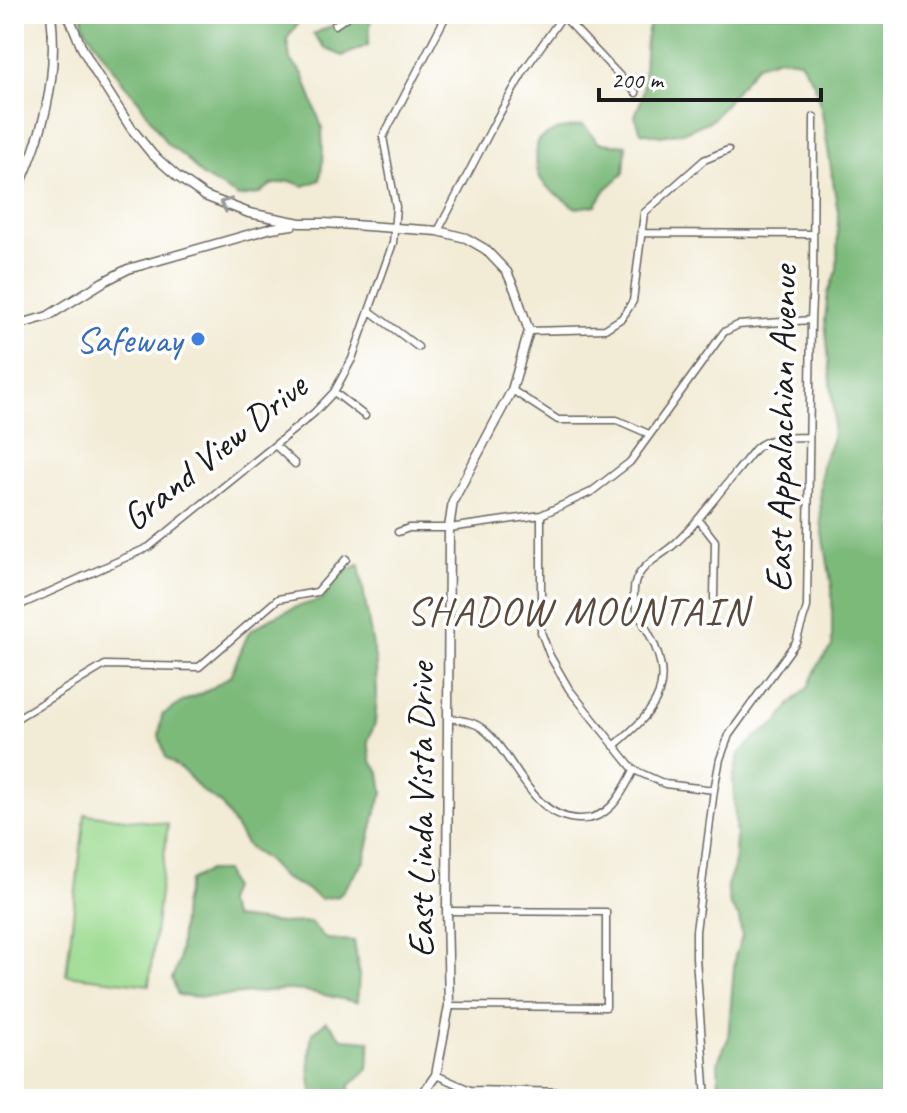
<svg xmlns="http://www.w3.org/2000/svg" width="907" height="1113" font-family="Caveat,sans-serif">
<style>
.green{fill:#9bda8f;stroke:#5c7b56;stroke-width:2}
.forest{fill:#7cba7a;stroke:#4c6b4b;stroke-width:2}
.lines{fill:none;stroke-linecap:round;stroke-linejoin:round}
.street-casing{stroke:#67645d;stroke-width:9}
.secondary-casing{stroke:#67645d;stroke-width:11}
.street{stroke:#fff;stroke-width:6}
.secondary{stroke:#fff;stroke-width:8}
.oneway{stroke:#999}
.shop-dot{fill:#3f7fe0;stroke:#fff;stroke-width:3}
.labels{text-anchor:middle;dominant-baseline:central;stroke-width:7;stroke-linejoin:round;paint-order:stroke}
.shop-label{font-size:38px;fill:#366cbe;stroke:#fff;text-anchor:end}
.street-label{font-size:38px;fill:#1c1c1c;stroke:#fff}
.neighbourhood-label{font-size:40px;letter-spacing:2px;fill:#5b4a3b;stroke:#fff}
</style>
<rect width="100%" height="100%" fill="#fff"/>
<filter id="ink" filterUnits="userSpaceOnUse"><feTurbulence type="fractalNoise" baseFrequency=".0125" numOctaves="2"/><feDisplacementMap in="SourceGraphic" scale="16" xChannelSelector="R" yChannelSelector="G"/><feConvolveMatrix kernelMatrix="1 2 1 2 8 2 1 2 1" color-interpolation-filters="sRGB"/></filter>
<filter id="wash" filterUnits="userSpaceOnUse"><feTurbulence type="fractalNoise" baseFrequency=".006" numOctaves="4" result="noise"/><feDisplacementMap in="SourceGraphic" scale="32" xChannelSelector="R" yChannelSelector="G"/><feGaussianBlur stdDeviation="1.8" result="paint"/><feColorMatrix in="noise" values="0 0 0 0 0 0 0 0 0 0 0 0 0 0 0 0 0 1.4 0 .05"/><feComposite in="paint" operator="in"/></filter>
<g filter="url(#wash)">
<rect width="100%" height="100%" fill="#f2ebd5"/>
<!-- green -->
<path class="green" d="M85 814 168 824 149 985 66 975Z"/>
<!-- forest -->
<path class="forest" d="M82 14H304L287 39 290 59 303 74 322 128 323 159 320 180 304 186 290 181 271 185 259 194 239 197 202 176 186 158 167 144 139 101 123 83 83 25Z
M656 14H893V1099H726L719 1085 718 1061 728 1039 735 956 742 937 739 918 730 905 727 885 734 867 736 839 733 779 739 754 756 737 777 723 791 704 808 687 818 665 832 646V588L821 521 820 491 822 463 832 441 834 414 825 320 828 292 837 270 838 212 822 112 814 83 800 61 779 58 757 65 712 120 687 131 661 136 641 132 635 116C637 110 640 104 642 98 647 74 640 32 656 14Z
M371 18 368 45 343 56 326 49 313 34 338 23Z
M583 125 599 143 626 145 624 173 606 189 596 205 576 208C544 185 531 183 538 140L556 130Z
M359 565 376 665 377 695 375 723 368 741 371 761 380 773 383 793 376 812 364 861 339 896 320 899 305 888 283 878 267 861 248 847 221 804 201 790 185 772 166 758 159 736 162 715 184 701 209 690 230 676 249 632 271 618 296 607 324 599 334 576Z
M208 871H225L231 887 226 902 233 918 280 923 310 922 326 939 354 941 359 975 357 1002C334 999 313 990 290 990 251 990 217 1001 178 995L172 979 179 961 183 905 189 881Z
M326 1021 343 1039 370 1041 368 1069 350 1085 349 1099H314C308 1077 308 1056 312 1034Z"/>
</g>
<g filter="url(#ink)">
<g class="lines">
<defs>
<path id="street" d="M563 16 636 93
M335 25 351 14
M438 231 496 120 525 69 564 14
M642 233 812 234
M370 311 418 347
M529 331 605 329 622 318 633 301 644 213 704 160 728 150
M512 390 558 420H617L649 434
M334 392 365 416
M275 445 295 464
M541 515V632L550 656 569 689 634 770 665 784 714 790
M698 519 715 541 714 598
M398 532 409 528H449L541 515 591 492 630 462 724 332 738 325 811 320
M14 608 149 547 275 445 314 413 334 392 352 359 393 243 396 207 383 137 447 14
M448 718C461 720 473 721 483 729 516 756 530 817 578 819 609 821 622 794 634 770
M14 720 105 665 199 667 278 599 317 592 346 559
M614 746C659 708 678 684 645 626 637 612 630 596 636 580 643 564 659 557 671 547 686 535 697 520 709 506 724 487 740 468 755 449 770 435 790 438 809 437
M447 911 606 912V1007L449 1006
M436 1075 470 1090 613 1093 614 1099
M706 1099 696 958V931L714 790 720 759 729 735 796 642 807 607 811 320 813 279 814 117"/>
<path id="secondary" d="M68 14 81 46 96 73 131 128 152 154 178 177 205 196 249 213 300 223H324L438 231 466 238 485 249 507 272 515 290 529 331 512 390 453 501 449 528 447 911 449 1006 436 1075 419 1099
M14 198C42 138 59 81 51 14
M14 326 48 316 103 282 128 269 272 228 292 225"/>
</defs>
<!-- street casing -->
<use href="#street" class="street-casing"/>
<!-- secondary casing -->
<use href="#secondary" class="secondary-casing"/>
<!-- street -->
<use href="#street" class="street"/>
<!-- secondary -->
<use href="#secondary" class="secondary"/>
</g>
<!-- one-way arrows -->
<defs><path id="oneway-chevron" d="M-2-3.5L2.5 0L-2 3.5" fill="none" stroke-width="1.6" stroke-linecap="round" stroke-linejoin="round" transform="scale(2)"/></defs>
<use class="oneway" href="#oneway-chevron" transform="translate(225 204) rotate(-158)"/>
</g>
<!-- markers -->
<circle class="shop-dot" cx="198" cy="339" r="8"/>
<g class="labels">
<!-- shop labels -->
<g class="shop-label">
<text x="182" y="339">Safeway</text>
</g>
<!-- street labels -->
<g class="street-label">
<text transform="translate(781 429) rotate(-89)">East Appalachian Avenue</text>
<text transform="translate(214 452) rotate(-39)">Grand View Drive</text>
<text transform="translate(420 810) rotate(-90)">East Linda Vista Drive</text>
</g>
<!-- neighbourhood labels -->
<g class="neighbourhood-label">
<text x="578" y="611">SHADOW MOUNTAIN</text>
</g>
</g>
<!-- margin -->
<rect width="907" height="1113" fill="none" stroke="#fff" stroke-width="48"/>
<!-- scale -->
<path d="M599 88v12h222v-12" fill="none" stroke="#1c1c1c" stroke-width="4"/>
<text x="611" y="88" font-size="24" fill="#1c1c1c" stroke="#ffffff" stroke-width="6" paint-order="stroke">200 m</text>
</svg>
